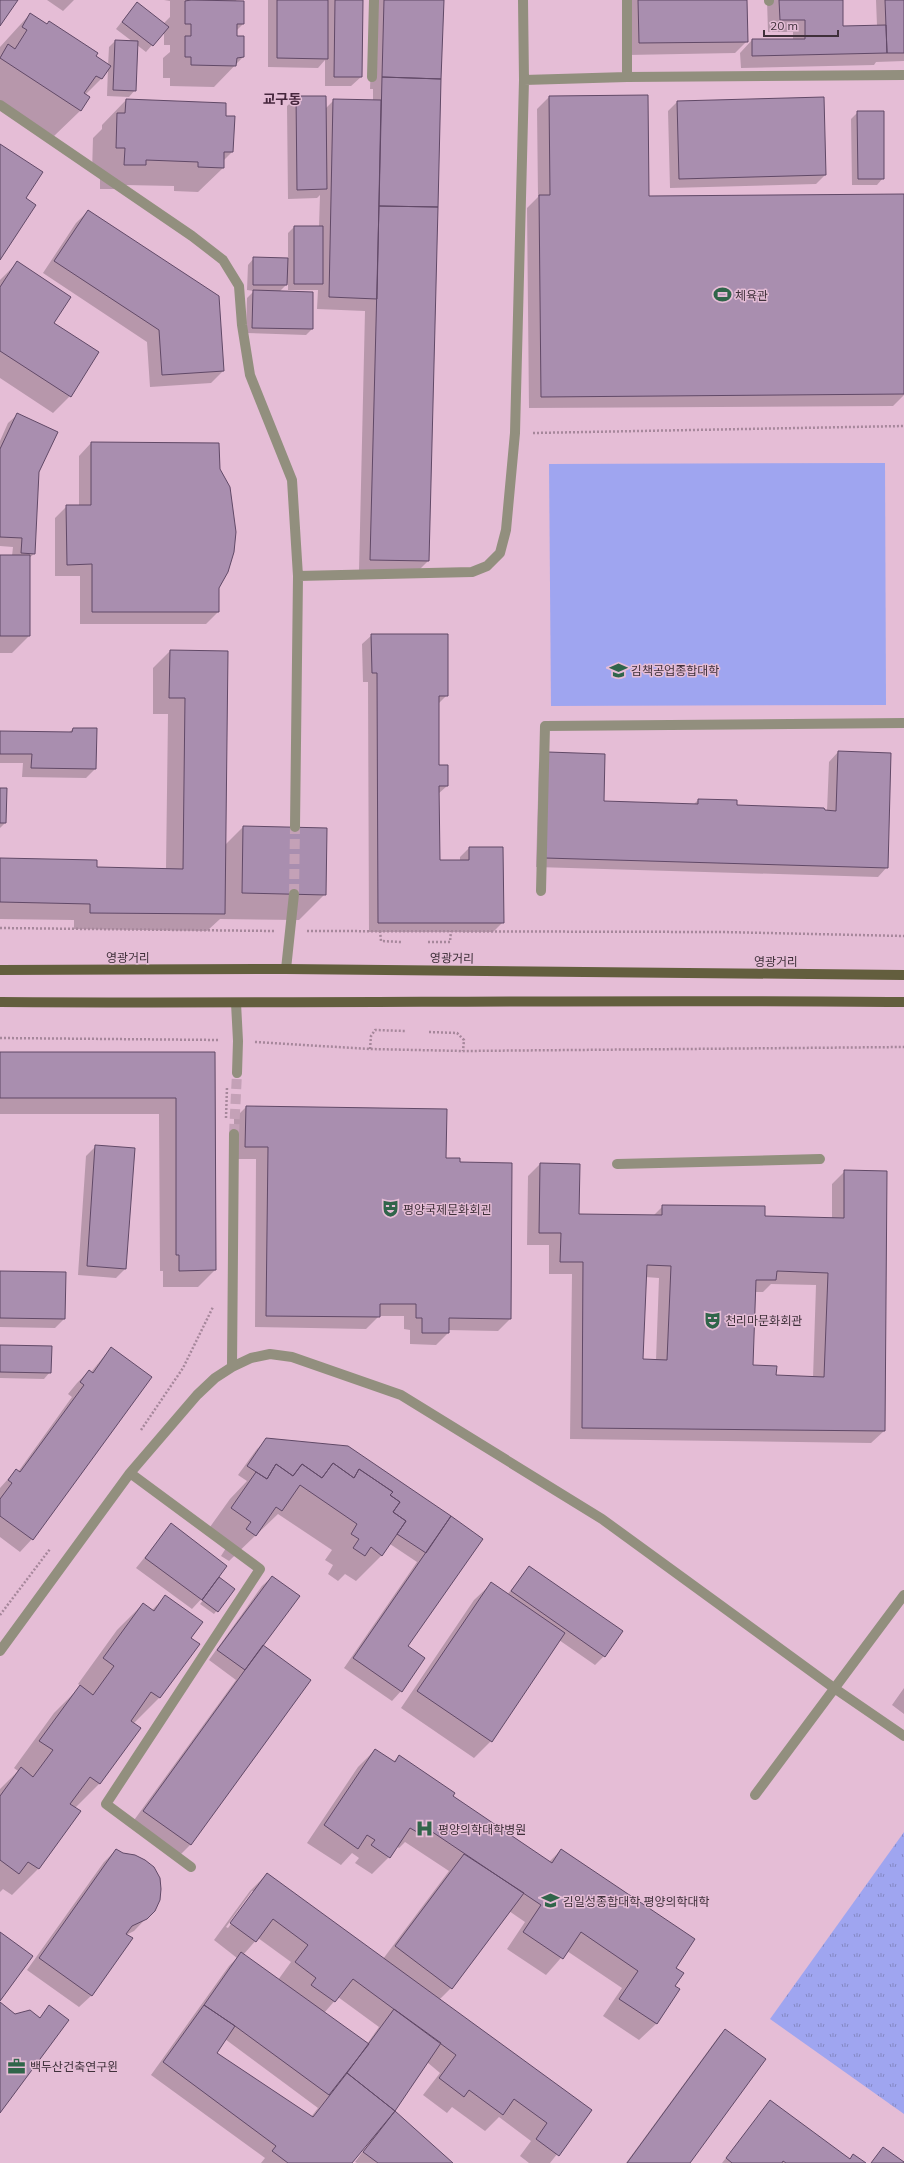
<svg xmlns="http://www.w3.org/2000/svg" width="904" height="2163" font-family="Mulish,'Noto Sans KR',sans-serif">
<style>
.grass{fill:url(#grass-tufts)}
.pitch{fill:#9fa5f0}
.shadow{fill:#0003;fill-rule:evenodd}
.building{fill:#a98eaf;stroke:#614967;fill-rule:evenodd}
.lines{fill:none;stroke-linecap:round;stroke-linejoin:round}
.minor-tunnel{stroke:#c4a1b7;stroke-width:10;stroke-dasharray:10 5;stroke-linecap:butt}
.path{stroke:#a6879b;stroke-width:2.5;stroke-dasharray:2 2;stroke-linecap:butt}
.minor{stroke:#928f7e;stroke-width:10}
.major{stroke:#635e3e;stroke-width:10}
.labels{text-anchor:middle;dominant-baseline:central;stroke-width:3;stroke-linejoin:round;paint-order:stroke}
.poi-label{font-size:12px;fill:#3f303a;stroke:#e5bdd6;text-anchor:start}
.street-label{font-size:12px;fill:#3f303a;stroke:#e5bdd6}
.quarter-label{font-size:14px;font-weight:bold;fill:#45263c;stroke:#e5bdd6}
</style>
<defs>
<pattern id="grass-tufts" width="24" height="20" patternUnits="userSpaceOnUse"><rect width="24" height="20" fill="#9fa5f0"/><path d="M3 7l-1-3M5 7V3M7 7l1-3M15 17l-1-3M17 17v-4M19 17l1-3" fill="none" stroke="#8387c3"/></pattern>
</defs>
<rect width="100%" height="100%" fill="#e5bdd6"/>
<!-- grass -->
<path class="grass" d="M904 1832V2114L770 2019Z"/>
<!-- pitch -->
<path class="pitch" d="M885 463 886 705 551 706 549 464Z"/>
<!-- shadow -->
<path class="shadow" d="M47 0H74L63 11Z
M164 0H236L243 24 236 31V37L243 57 214 87 170 86V78H163V58L170 52V45H164V31L146 52 137 45 135 90 129 97 107 96 108 68 101 79 85 95 88 97 80 111 54 136 0 101V47L30 14 108 66 109 47 115 41 133 42 116 29 131 10 137 4 163 24 170 17V1Z
M268 0H362L361 77 351 86H325V60L318 68 268 67Z
M373 0H443L428 561 416 573 359 571 365 311 317 309 318 290H288V283L279 292 312 329 306 335 246 333 247 298 254 291 247 290 248 265 254 258 288 259V233L294 227H319L320 195 317 198 288 199 287 106 297 97 325 109 334 100 373 101V89H370Z
M626 0H746L747 41 735 53 627 55Z
M767 0H842V27L877 26 876 0H904V61L876 62 874 65 741 68 740 53 752 40H793V32H768Z
M549 97 648 197 904 257V395L893 406 529 408 527 208 538 197 537 109Z
M126 100 225 117 232 152 223 161V168L198 192 174 191V186L125 185 120 189H100V172H92L93 138 102 129V125Z
M677 102 825 175 816 184 670 188 668 111Z
M858 112 883 178 877 185H852L851 119Z
M88 211 223 371 211 383 150 387 147 342 43 273 76 223Z
M17 263 70 396 53 413 0 378V280Z
M18 414 39 471 34 554 29 558V636L12 653H0V556H12L13 547 0 546V441L8 423Z
M91 443 218 588V612L206 624H80V576H55V518L67 506H79V456Z
M372 635 447 695 438 704V766L447 786 438 794 439 861H460V857L469 848 503 922 493 932H369L368 682H363L362 644Z
M170 651 227 652 225 845 243 827 325 894 299 920 220 919 207 931 74 929V920L0 919V859L96 868 166 869 168 714H153V668Z
M73 729 95 769 86 778 22 777 23 763H0V732L68 733Z
M838 752 890 754 887 867 878 877 536 867 539 763 548 753 603 802 693 805 698 800 736 806 827 811 829 762Z
M0 789 5 823 0 828Z
M0 1053H214L215 1270 198 1287H163V1271H160L159 1114H0Z
M246 1107 445 1159 510 1319 498 1331 448 1330V1333L436 1345 410 1344V1330L404 1329V1316H379L366 1329 255 1327 256 1159H234V1119Z
M96 1146 125 1269 116 1278 78 1275 86 1156Z
M540 1164 579 1165 578 1215 653 1216 663 1206 764 1217 832 1218V1184L845 1171 884 1431 871 1443 570 1439 572 1274H549V1245H527L528 1176ZM645 1277 659 1278 656 1360H642ZM771 1284 816 1285 813 1378 775 1376 752 1366 754 1292H763Z
M0 1272 64 1319 55 1328 0 1327Z
M0 1346 50 1372 44 1379 0 1378Z
M111 1348 151 1377 32 1539 20 1552 0 1537V1488L16 1470 18 1472 72 1397 68 1394 77 1383 89 1371 91 1372Z
M266 1440 481 1539 407 1646 401 1691 392 1701 344 1668 417 1562 390 1544 382 1555 356 1581 345 1574 338 1581 328 1574 333 1565 325 1560 332 1550 278 1514 229 1561 221 1556 226 1548 205 1534 230 1499 247 1481 238 1475 257 1449Z
M171 1525 218 1577 234 1589 214 1614 200 1604 206 1597 204 1596 192 1609 136 1568Z
M529 1567 604 1656 595 1665 559 1640 491 1741 474 1758 401 1708 474 1600 491 1584 507 1595Z
M272 1577 262 1646 310 1680 190 1845 178 1857 132 1823 236 1680 209 1660 262 1586Z
M166 1596 190 1638 198 1644 159 1698 133 1724 139 1729 99 1784 75 1808 80 1811 38 1869 12 1895 3 1889 0 1892V1789L18 1771 14 1768 54 1713 81 1686 78 1684 117 1630 143 1604 152 1610Z
M904 1688V1714L892 1705Z
M375 1750 393 1762 399 1756 452 1796 549 1862 561 1850 675 1968 674 1986 679 1990 656 2024 639 2040 603 2016 622 1988 567 1951 546 1975 507 1949 525 1922 509 1911 451 1988 439 2000 591 2111 550 2163H529L520 2156 531 2141 499 2117 485 2131 452 2107 447 2113 423 2095 440 2073 427 2062 393 2111 452 2163H357L355 2162 369 2143 368 2142 350 2163H261L265 2158 151 2075 229 1966 237 1958 214 1940 250 1891 267 1874 383 1959 449 1871 405 1842 399 1848 396 1846 389 1857 372 1874 355 1863 359 1858 352 1853 341 1865 307 1843 358 1767ZM252 1891H254L228 1928 226 1927ZM258 1938 291 1962 278 1980 243 1955ZM338 1997 379 2027 367 2044 324 2013ZM225 2039 318 2108 311 2117 216 2053Z
M116 1850 154 1910 134 1931 126 1935 92 1995 79 2007 27 1970 104 1862Z
M725 2030 689 2163H626L719 2036Z
M770 2101 849 2160 853 2155 864 2163H722Z"/>
<!-- building -->
<path class="building" d="M0 0H18L0 26Z
M191 0 244 1V24H237V36H244V57L237 58 236 66 191 65V57H185V36H191V24H185V1Z
M277 0H328V59L277 58Z
M335 0H363L362 77H334Z
M384 0H444L441 79 382 77Z
M638 0H747L748 42 639 43Z
M779 0H843V26L886 25 887 53 752 56V39H805V20H780Z
M885 0H904V53H887Z
M137 2 169 27 153 46 122 22Z
M30 13 47 24 49 21 98 53 96 56 111 66 102 79 96 76 84 93 90 97 81 111 0 58 8 44 15 49 27 30 22 27Z
M115 40 138 41 136 91 113 90Z
M382 77 441 79 438 207 379 206Z
M648 95 649 196 904 194V394L541 397 539 195H550L549 96Z
M296 96H326L327 189 297 190Z
M824 97 826 175 679 179 677 101Z
M126 99 226 103V116H235L233 152H224V168L198 167V162L146 160V165H124L125 148H116L117 113H125Z
M333 99 381 100 377 299 329 297Z
M857 111H884V179H858Z
M0 144 43 172 26 198 36 205 0 260Z
M379 206 438 207 429 561 370 560Z
M88 210 219 296 224 371 162 375 159 330 54 261Z
M294 226H323V284H294Z
M253 257 288 258 287 285H253Z
M17 261 71 297 54 323 99 352 71 397 0 351V287Z
M253 290 313 292V329L252 328Z
M17 413 58 432 39 472 35 554 21 553 22 538 0 537V449Z
M91 442 219 443 220 469 230 487 236 532 234 552 228 572 219 588V612H92V564L67 565 66 505H91Z
M0 555H30V636H0Z
M371 634H448V696H439V765H448V786H439L440 860H469V847H503L504 923H378L377 673H372Z
M170 650 228 651 225 914 90 913V904L0 902V858L97 860V867L183 869 185 698H169Z
M73 728H97L96 769 31 768 32 754H0V731L72 732Z
M838 751 891 753 888 868 545 858 548 752 605 754 604 801 698 804V799L737 800V805L824 808 825 810 836 811Z
M0 788H7L6 823H0Z
M243 826 327 828 326 895 242 893Z
M0 1052H215L216 1270 179 1271V1255H176V1098H0Z
M246 1106 447 1109 446 1158H460V1162L512 1163 511 1319 449 1318V1333H422V1318H416V1304H380V1317L266 1316 268 1147H245Z
M95 1145 135 1148 126 1269 87 1266Z
M540 1163 580 1164 579 1214 662 1215V1205L765 1206V1216L844 1218V1170L887 1171 885 1431 582 1428 583 1262H560L561 1233H539ZM647 1265 671 1266 667 1360 643 1359ZM777 1271 828 1273 824 1377 776 1375 777 1366 753 1365 756 1280H776Z
M0 1271 66 1272 65 1319 0 1318Z
M0 1345 52 1346 51 1373 0 1372Z
M111 1347 152 1377 33 1540 0 1516V1499L12 1483 8 1480 16 1469 20 1472 84 1385 80 1382 89 1370 93 1373Z
M266 1438 348 1446 451 1516 426 1553 397 1534 406 1521 393 1512 400 1502 390 1495 393 1492 359 1469 354 1478 333 1463 322 1478 302 1464 293 1476 276 1464 267 1479 247 1466Z
M333 1463 354 1478 359 1469 393 1492 390 1495 400 1502 393 1512 406 1521 382 1556 371 1547 365 1556 353 1548 359 1539 351 1534 357 1524 300 1485 282 1511 276 1507 256 1536 246 1529 251 1522 231 1508 256 1472 267 1479 276 1464 293 1476 302 1464 322 1478Z
M451 1516 483 1539 408 1646 425 1658 402 1692 353 1658Z
M171 1523 227 1566 202 1600 145 1558Z
M529 1566 623 1631 605 1657 511 1591Z
M272 1576 300 1596 245 1670 217 1650Z
M219 1577 235 1589 218 1612 202 1600Z
M491 1582 565 1633 492 1742 417 1691Z
M165 1595 203 1622 191 1638 200 1644 160 1698 151 1692 131 1721 141 1728 100 1784 90 1777 70 1804 81 1811 39 1869 28 1862 19 1874 0 1860V1796L21 1767 33 1777 53 1750 39 1741 80 1685 93 1695 114 1666 103 1658 143 1603 154 1611Z
M263 1645 311 1680 191 1845 143 1811Z
M375 1749 395 1762 399 1755 455 1793 453 1796 552 1863 561 1849 695 1939 676 1968 684 1973 675 1986 680 1989 657 2024 619 1999 638 1971 581 1932 563 1959 523 1932 541 1905 422 1825 417 1832 410 1828 390 1858 371 1845 375 1840 367 1835 358 1849 324 1825Z
M116 1849 123 1853 135 1855 145 1860 154 1867 160 1878 161 1889 160 1900 155 1911 147 1919 132 1926 126 1934 133 1938 92 1996 39 1958Z
M464 1854 524 1893 452 1989 395 1946Z
M267 1873 592 2110 559 2156 536 2139 547 2123 514 2099 503 2115 469 2090 464 2097 439 2078 456 2055 353 1979 335 2002 311 1985 316 1978 295 1962 308 1945 273 1919 256 1942 230 1923Z
M0 1932 33 1956 0 2001Z
M241 1952 369 2044 329 2095 235 2026 204 2005Z
M0 2002 15 2014 30 2010 40 2018 49 2005 69 2020 0 2113Z
M204 2005 235 2026 217 2053 313 2117 347 2073 395 2111 352 2163H288L272 2151 276 2146 163 2062Z
M394 2009 441 2043 395 2111 347 2073Z
M725 2029 766 2059 690 2163H627Z
M770 2100 850 2159 853 2154 866 2163H786L783 2161 782 2163H732L726 2158Z
M395 2111 453 2163H378L363 2152Z
M883 2147 904 2162V2163H871Z"/>
<g class="lines">
<!-- minor-tunnel -->
<path class="minor-tunnel" d="M294 894 295 827
M234 1134 237 1073"/>
<!-- path -->
<path class="path" d="M533 433 904 426
M0 928 274 931
M307 931 722 932 904 936
M380 931 381 941 401 942
M428 942H450L451 931
M429 1032 457 1033 464 1040 463 1051
M0 1038 220 1040
M255 1042 370 1049 463 1051 904 1047
M370 1049 371 1036 375 1030 406 1031
M226 1118 227 1087
M141 1430 183 1368 213 1307
M0 1615 50 1549"/>
<!-- minor -->
<path class="minor" d="M769 0V1
M372 77 374 0
M627 77V0
M524 80 627 77 904 75
M0 105 192 236 223 260 239 286 242 325 250 375 292 480 298 576 295 827
M298 576 472 572 487 566 500 553 506 530 515 433 524 80 523 0
M541 891 545 726 904 723
M286 969 294 894
M236 1003 238 1041 237 1073
M617 1164 820 1159
M232 1367 234 1134
M130 1473 260 1569 106 1804 191 1867
M0 1651 130 1473 197 1395 215 1378 232 1367 251 1358 270 1354 292 1357 401 1395 602 1519 834 1688 904 1736
M755 1795 904 1595"/>
<!-- major -->
<path class="major" d="M0 970 286 969 904 975
M0 1002C301 1004 603 999 904 1002"/>
</g>
<!-- icons -->
<defs>
<symbol id="stadium-bare" viewBox="-9 -9 18 18"><path d="M0-5a6.5 5 0 1 0 0 10a6.5 5 0 1 0 0-10ZM-3.5-1.8h7v3.6h-7Z" fill="#30654a" stroke="#e5bdd6" stroke-width="2.5" paint-order="stroke"/></symbol>
<symbol id="university-bare" viewBox="-9 -9 18 18"><path d="M0-5L7-2L0 1L-7-2ZM-4 1L0 2.5L4 1V4Q0 6-4 4Z" fill="#30654a" stroke="#e5bdd6" stroke-width="2.5" paint-order="stroke"/></symbol>
<symbol id="theatre-bare" viewBox="-9 -9 18 18"><path d="M-5-5.5Q0-4 5-5.5V0Q5 5 0 6Q-5 5-5 0ZM-3.3-2.5H-1v1.5H-3.3ZM1-2.5H3.3v1.5H1ZM-2.8 1Q0 5.5 2.8 1Z" fill="#30654a" stroke="#e5bdd6" stroke-width="2.5" paint-order="stroke"/></symbol>
<symbol id="hospital-bare" viewBox="-9 -9 18 18"><path d="M-5-5h3v3.5h4V-5h3V5h-3V1.5h-4V5h-3Z" fill="#30654a" stroke="#e5bdd6" stroke-width="2.5" paint-order="stroke"/></symbol>
<symbol id="office-bare" viewBox="-9 -9 18 18"><path d="M-6-3h4V-5.5h4V-3h4V5H-6ZM-1-4.5V-3h2v-1.5ZM-6 0V1H6V0Z" fill="#30654a" stroke="#e5bdd6" stroke-width="2.5" paint-order="stroke"/></symbol>
</defs>
<g fill-rule="evenodd">
<use href="#stadium-bare" x="710" y="282" width="25" height="25"/>
<use href="#university-bare" x="606" y="658" width="25" height="25"/>
<use href="#theatre-bare" x="378" y="1196" width="25" height="25"/>
<use href="#theatre-bare" x="700" y="1308" width="25" height="25"/>
<use href="#hospital-bare" x="412" y="1816" width="25" height="25"/>
<use href="#university-bare" x="538" y="1888" width="25" height="25"/>
<use href="#office-bare" x="4" y="2054" width="25" height="25"/>
</g>
<g class="labels">
<!-- poi labels -->
<g class="poi-label">
<text x="735" y="295">체육관</text>
<text x="631" y="670">김책공업종합대학</text>
<text x="403" y="1209">평양국제문화회괸</text>
<text x="725" y="1320">천리마문화회관</text>
<text x="438" y="1829">평양의학대학병원</text>
<text x="563" y="1901">김일성종합대학 평양의학대학</text>
<text x="30" y="2066">백두산건축연구윈</text>
</g>
<!-- street labels -->
<g class="street-label">
<text x="128" y="957">영광거리</text>
<text transform="translate(452 958) rotate(1)">영광거리</text>
<text x="776" y="961">영광거리</text>
</g>
<!-- quarter labels -->
<g class="quarter-label">
<text x="282" y="99">교구동</text>
</g>
</g>
<!-- scale -->
<path d="M764 30v6h74v-6" fill="none" stroke="#3f303a" stroke-width="2"/>
<text x="770" y="30" font-size="12" fill="#3f303a" stroke="#e5bdd6" stroke-width="3" paint-order="stroke">20 m</text>
</svg>
